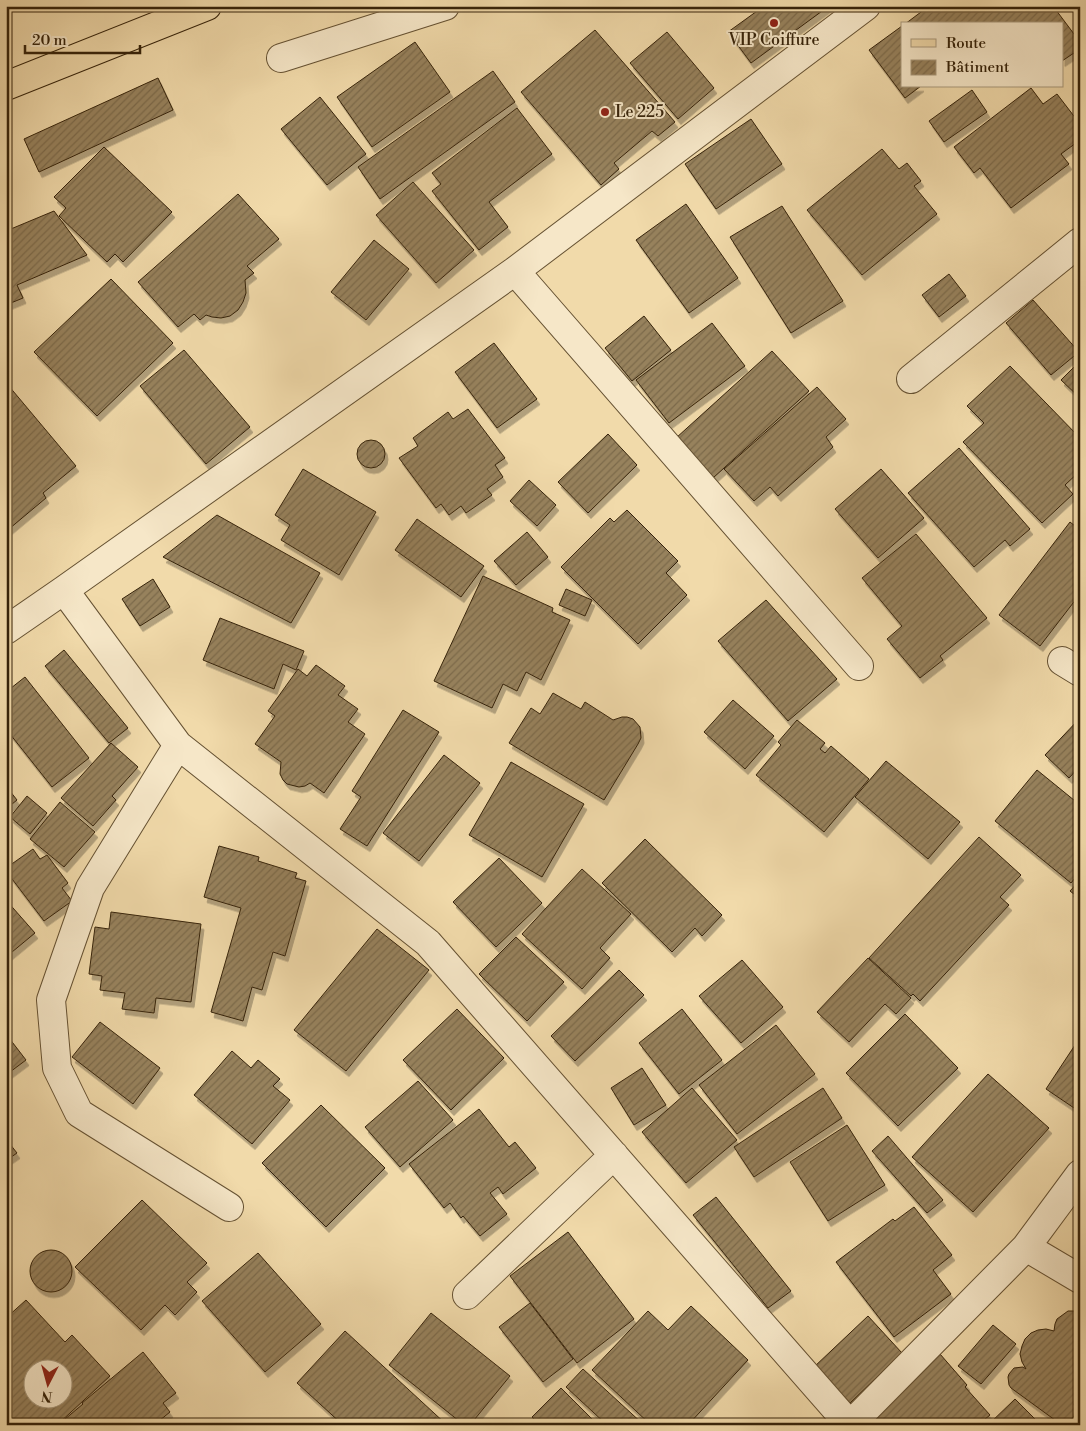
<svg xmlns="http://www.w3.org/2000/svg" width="1086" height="1431" font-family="'Libre Bodoni',serif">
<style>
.building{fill:url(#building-hatch);stroke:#36230a;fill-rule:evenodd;filter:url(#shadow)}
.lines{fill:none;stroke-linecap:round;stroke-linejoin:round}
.minor-casing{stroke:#655132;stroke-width:30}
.major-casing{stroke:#36230a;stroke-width:30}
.minor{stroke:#f6e7c8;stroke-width:28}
.major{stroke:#f1daaa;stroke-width:28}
.poi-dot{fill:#8f2418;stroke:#f6e7c8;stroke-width:2}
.labels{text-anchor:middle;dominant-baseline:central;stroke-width:4;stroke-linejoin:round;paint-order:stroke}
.poi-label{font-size:16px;fill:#36230a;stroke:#f6e7c8}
</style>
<defs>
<pattern id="building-hatch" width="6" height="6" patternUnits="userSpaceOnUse" patternTransform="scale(1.25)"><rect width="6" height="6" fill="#97825d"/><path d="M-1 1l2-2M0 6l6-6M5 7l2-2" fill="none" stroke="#7c6a4b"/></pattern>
<filter id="shadow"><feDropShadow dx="3" dy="5.5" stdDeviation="0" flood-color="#0004"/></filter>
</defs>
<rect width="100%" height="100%" fill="#f1daaa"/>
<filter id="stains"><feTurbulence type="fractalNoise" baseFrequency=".004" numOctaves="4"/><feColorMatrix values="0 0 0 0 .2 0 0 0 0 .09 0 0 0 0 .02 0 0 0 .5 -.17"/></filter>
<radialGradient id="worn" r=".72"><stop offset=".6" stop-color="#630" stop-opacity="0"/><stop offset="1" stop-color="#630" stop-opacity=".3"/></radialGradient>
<!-- building -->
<path class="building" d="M764 6H829L751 63 728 32Z
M929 6H1053L1080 42V49L1062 61V24H905Z
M902 26V86H921L905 98 869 50Z
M595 30 675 122 658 136 652 131 614 163 619 169 601 185 521 92Z
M667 32 714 88 678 119 630 63Z
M415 42 450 92 372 147 337 97Z
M493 71 515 102 380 199 358 167Z
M158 78 173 110 39 172 24 139Z
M1031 88 1043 104 1057 94 1080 124V140L1061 154 1069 164 1011 208 980 168 974 173 954 147Z
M972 90 987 112 944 142 929 121Z
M320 97 366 154 327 185 281 129Z
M517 108 552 154 489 202 508 227 479 250 432 191 441 184 432 173Z
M751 119 782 164 716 209 685 164Z
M104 147 172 212 123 262 115 254 107 262 59 216 66 208 54 197Z
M882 149 899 169 907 163 921 181 914 186 937 214 862 275 807 210Z
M413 182 474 250 436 283 376 215Z
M238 194 279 239 247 266 254 273 245 280 246 293 243 302 238 310 230 316 221 318 212 317 206 315 200 320 194 314 178 327 138 282Z
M686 204 738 278 689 313 636 240Z
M782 206 843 301 791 333 730 237Z
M54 211 87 255 17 285 23 298 6 305V231Z
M374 240 409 269 366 320 331 292Z
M949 274 966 296 939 317 922 295Z
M111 279 173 343 97 416 34 352Z
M1033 300 1079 352 1051 375 1006 323Z
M644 316 671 350 632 381 605 348Z
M712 323 745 366 669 423 636 380Z
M494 343 537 399 497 428 455 372Z
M184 350 250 427 206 464 140 386Z
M772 351 809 391 713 478 676 438Z
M1080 361V398L1061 380Z
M1010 366 1080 438V471L1065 485 1073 494 1042 523 963 442 984 423 967 406Z
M8 385 76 466 43 493 46 498 9 529 6 526V387Z
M817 387 846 419 826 437 833 447 778 496 770 487 754 501 724 469Z
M468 409 505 458 495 465 503 477 487 489 492 495 466 513 461 506 449 515 441 504 436 508 399 458 418 446 413 438 448 412 453 419Z
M608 434 637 465 588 513 558 482Z
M357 454a14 14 0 1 1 28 0a14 14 0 1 1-28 0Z
M959 448 1030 529 1010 546 1005 540 974 567 908 493Z
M303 469 376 512 339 575 281 540 290 525 275 515Z
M881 469 924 518 878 558 835 509Z
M529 480 556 505 537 526 510 501Z
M627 510 678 561 666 573 687 595 638 644 561 567 610 518 614 522Z
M217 515 320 573 291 623 163 557Z
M417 519 484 566 461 597 395 550Z
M1070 522 1080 530V594L1040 646 999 615Z
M527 532 548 557 516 585 494 561Z
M916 534 987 618 940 656 943 660 920 678 887 639 902 626 862 578Z
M483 576 553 608 552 612 570 620 541 680 526 672 517 691 503 684 492 708 434 681Z
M153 579 170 607 140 626 122 599Z
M566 589 592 600 585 616 559 605Z
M766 600 837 679 788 721 718 641Z
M220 618 304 651 296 670 283 664 274 689 203 660Z
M64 650 128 728 109 743 45 666Z
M316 665 345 686 338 695 358 709 348 722 365 734 324 793 310 783 305 786 299 787 287 784 283 780 280 774 281 762 255 744 275 716 268 711 298 669 307 676Z
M25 677 89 758 52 787 6 729V692Z
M553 693 581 709 585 702 613 720 622 717H627L633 719 640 727 641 738 638 744 604 800 509 743 531 708 540 714Z
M733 700 774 736 745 769 704 732Z
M403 710 439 732 367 846 340 829 361 797 352 791Z
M1080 718V766L1069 778 1045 755Z
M797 720 825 743 820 749 825 753 831 746 869 779 824 832 756 775 781 745 778 742Z
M111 743 138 767 112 796 116 800 93 826 61 798Z
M444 755 480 783 419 861 383 833Z
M886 761 960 822 928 859 855 797Z
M511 762 584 804 542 877 469 835Z
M1037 770 1080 805V872L1071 883 995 821Z
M6 786 17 800 6 809Z
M27 796 47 813 30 834 10 817Z
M60 802 95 832 64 867 30 839Z
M979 837 1021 875 1000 897 1009 905 920 1001 913 994 911 996 869 958Z
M645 839 722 915 702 936 695 928 672 952 602 883Z
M219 846 259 857 258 861 297 873 295 878 306 881 285 956 273 952 262 990 252 987 243 1021 211 1012 241 908 204 897Z
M33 849 40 859 47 855 68 883 62 888 72 901 44 921 6 871V868Z
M499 858 542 903 496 947 453 902Z
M582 869 631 914 600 948 610 958 582 989 522 934Z
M1080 880V899L1070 891Z
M6 900 35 933 6 957Z
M111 912 201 924 191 1002 156 998 154 1013 122 1009 125 993 100 990 102 976 89 974 95 927 109 929Z
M377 929 429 970 346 1071 294 1030Z
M516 937 564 982 527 1021 479 974Z
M868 958 911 998 896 1014 885 1004 849 1042 817 1012Z
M742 960 783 1007 741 1043 699 996Z
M619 970 644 995 575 1061 551 1036Z
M457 1009 504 1058 451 1110 403 1060Z
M682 1009 722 1060 679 1094 639 1043Z
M905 1014 958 1068 898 1126 846 1073Z
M100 1022 160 1068 133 1104 72 1057Z
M776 1025 815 1074 737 1134 699 1085Z
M6 1034 26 1060 6 1075Z
M1075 1045 1080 1048V1112L1046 1089Z
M232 1051 251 1068 258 1060 280 1079 273 1086 290 1100 252 1144 194 1095Z
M642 1068 666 1105 634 1125 611 1088Z
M988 1074 1049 1128 973 1212 912 1157Z
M418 1081 453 1120 400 1167 365 1127Z
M692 1088 737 1140 686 1183 642 1132Z
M823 1088 842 1118 754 1177 734 1147Z
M321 1105 385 1168 326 1227 262 1163Z
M479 1109 509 1147 515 1142 536 1168 503 1194 498 1187 490 1193 507 1214 480 1236 463 1216 461 1218 450 1203 444 1208 409 1164Z
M847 1125 885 1185 828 1221 790 1162Z
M888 1136 943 1200 927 1213 872 1151Z
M6 1139 17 1153 7 1160 8 1162 6 1163Z
M716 1197 791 1291 768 1308 693 1215Z
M142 1200 207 1263 187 1282 197 1292 175 1315 165 1305 141 1330 75 1267Z
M914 1207 952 1255 933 1270 951 1294 894 1337 836 1262 893 1219 895 1221Z
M568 1232 634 1319 577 1363 510 1276Z
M30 1271a21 21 0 1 1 42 0a21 21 0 1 1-42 0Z
M258 1253 321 1324 265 1372 202 1301Z
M26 1300 65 1342 72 1335 110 1376 57 1425H18L6 1412V1395L8 1393 6 1391V1318ZM32 1368H62V1398H32Z
M530 1303 573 1359 543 1382 499 1327Z
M691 1306 748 1360 688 1425H651L592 1370 648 1311 668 1330Z
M1068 1311H1075L1080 1312V1397H1078L1074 1404 1075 1408 1074 1416 1071 1420 1063 1423H1059L1011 1388 1009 1385 1008 1377 1009 1374 1014 1368 1023 1367 1026 1369 1022 1362 1020 1354 1022 1346 1025 1339 1031 1333 1038 1330 1046 1329 1054 1331 1055 1324 1057 1319Z
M431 1313 510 1376 470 1425H464L389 1365Z
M868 1316 902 1353 849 1404 814 1367Z
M993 1325 1016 1344 981 1384 958 1366Z
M345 1331 447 1425H343L297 1383Z
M143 1352 176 1393 163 1403 170 1412 154 1425H61L66 1420 65 1419 83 1404 82 1403Z
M940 1354 967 1385 965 1387 990 1415 978 1425H874L867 1416Z
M583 1369 644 1425H607L566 1387Z
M561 1388 598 1425H539L532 1417Z
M1015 1399 1041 1425H988Z"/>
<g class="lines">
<defs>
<path id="minor" d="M281 58 445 6
M515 271 859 666
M911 379 1080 242
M64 590 178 745 428 943 850 1425
M6 630 64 590 515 271 866 6
M1062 661 1080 672
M178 745 90 888 51 1000 57 1068 79 1113 229 1207
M1026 1247 1080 1279
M467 1295 614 1155
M850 1425 1026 1247 1080 1174"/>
<path id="major" d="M6 86 207 6"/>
</defs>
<!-- minor casing -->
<use href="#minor" class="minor-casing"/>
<!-- major casing -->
<use href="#major" class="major-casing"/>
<!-- minor -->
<use href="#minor" class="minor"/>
<!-- major -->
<use href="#major" class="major"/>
</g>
<!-- markers -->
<g class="poi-dot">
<circle cx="774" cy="23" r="5"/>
<circle cx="605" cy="112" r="5"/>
</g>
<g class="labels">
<!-- poi labels -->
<g class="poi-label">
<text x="774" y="40">VIP Coiffure</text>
<text x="615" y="112" text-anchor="start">Le 225</text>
</g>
</g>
<!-- margin -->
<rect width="1086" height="1431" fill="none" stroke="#f1daaa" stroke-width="25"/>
<rect x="8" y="8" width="1071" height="1416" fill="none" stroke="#36230a" stroke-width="2.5"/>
<rect x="12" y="12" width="1061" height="1406" fill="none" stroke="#36230a"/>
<!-- legend -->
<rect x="901" y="22" width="162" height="65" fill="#f6e7c8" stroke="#a9997c"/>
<rect x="911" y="39" width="25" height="8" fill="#f1daaa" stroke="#a9997c"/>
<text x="946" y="48" font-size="15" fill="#36230a">Route</text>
<rect x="911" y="60" width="25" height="15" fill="url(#building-hatch)" stroke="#a9997c"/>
<text x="946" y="72" font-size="15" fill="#36230a">Bâtiment</text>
<!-- north arrow -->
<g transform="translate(48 1384) rotate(186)"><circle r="24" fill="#f6e7c8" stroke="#a9997c"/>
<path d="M0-4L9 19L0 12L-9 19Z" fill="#8f2418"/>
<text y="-8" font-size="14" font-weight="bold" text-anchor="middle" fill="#36230a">N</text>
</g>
<!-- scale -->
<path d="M25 45v8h115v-8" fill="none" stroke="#36230a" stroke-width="2.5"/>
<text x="32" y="45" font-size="15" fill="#36230a" stroke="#f6e7c8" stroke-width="4" paint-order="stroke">20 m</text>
<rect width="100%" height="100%" filter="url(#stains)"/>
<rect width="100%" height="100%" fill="url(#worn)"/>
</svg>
